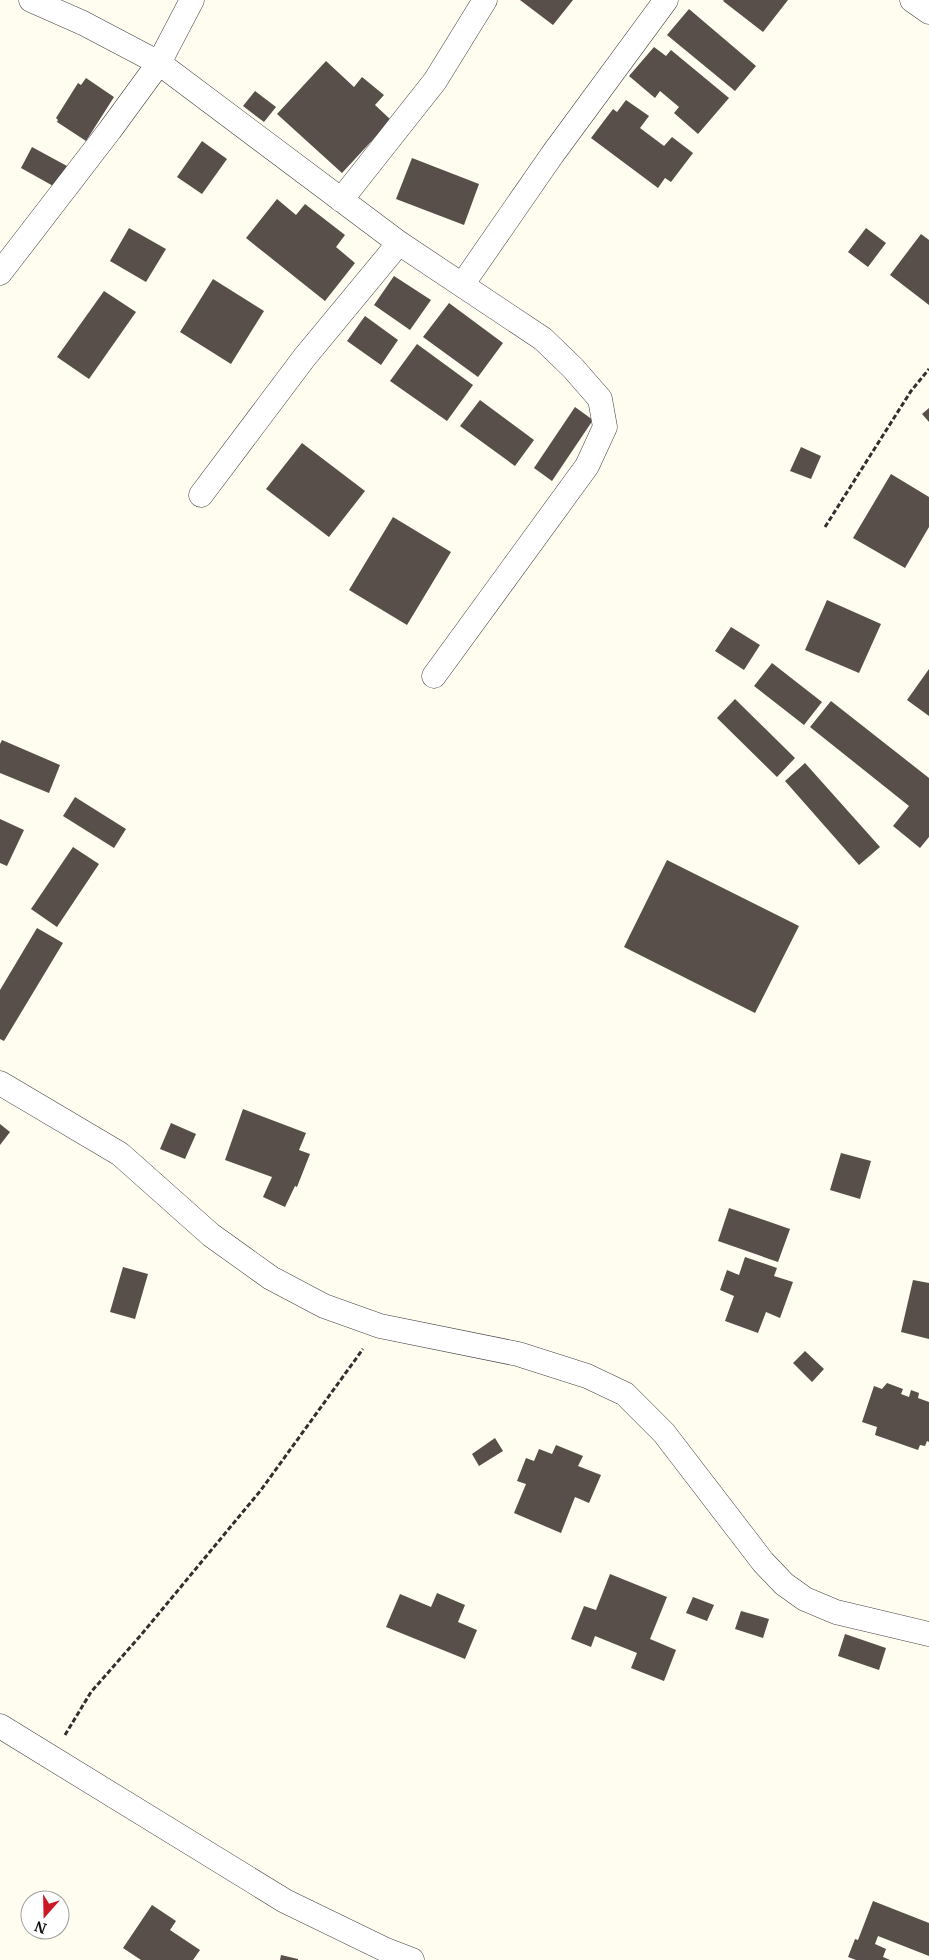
<svg xmlns="http://www.w3.org/2000/svg" width="929" height="1960" font-family="Merriweather,serif">
<style>
.building{fill:#584f4a}
.lines{fill:none;stroke-linecap:round;stroke-linejoin:round}
.street-casing{stroke:#414141;stroke-width:25}
.path{stroke:#303030;stroke-width:3;stroke-dasharray:5 2.5;stroke-linecap:butt}
.street{stroke:#fff;stroke-width:24}
</style>
<rect width="100%" height="100%" fill="#fffcf0"/>
<!-- building -->
<path class="building" d="M520 0H573L553 25Z
M724 0H788L763 32 723 1Z
M689 9 756 66 735 91 667 35Z
M654 47 666 56 671 50 729 98 698 134 674 113 679 107 660 91 655 98 629 76Z
M326 61 354 87 362 77 384 95 375 105 391 120 342 173 277 114Z
M86 78 114 97 86 141 57 122 58 120 56 118 78 83 81 85Z
M255 91 276 107 264 122 243 106Z
M626 100 649 116 640 128 664 146 672 137 693 153 671 182 665 178 658 188 591 138 613 109 617 112Z
M202 141 227 159 202 194 177 177Z
M32 147 67 166 55 187 21 168Z
M412 158 479 184 464 225 396 199Z
M277 199 296 215 305 204 345 235 336 247 355 263 325 301 246 238Z
M129 228 166 249 146 282 110 261Z
M866 228 886 243 868 267 848 252Z
M921 234 929 240V305L890 275Z
M394 276 431 300 410 330 374 305Z
M213 279 264 311 231 364 180 332Z
M104 291 136 312 89 379 57 357Z
M449 303 503 343 478 377 423 337Z
M365 316 398 340 381 365 347 341Z
M417 344 473 385 447 421 390 381Z
M480 400 534 440 515 466 460 426Z
M575 407 593 420 552 481 534 468Z
M929 408V422L922 414Z
M302 443 365 491 329 537 266 489Z
M801 447 821 456 811 479 790 471Z
M891 474 929 497V527L905 568 853 538Z
M393 517 451 552 407 625 349 590Z
M827 600 881 624 859 673 805 650Z
M731 627 760 645 744 670 715 651Z
M772 663 822 702 804 725 754 686Z
M929 669V716L907 700Z
M735 699 795 758 777 777 717 718Z
M831 701 929 778V837L920 848 893 826 909 806 810 727Z
M2 740 60 765 49 793 0 773V744Z
M805 763 880 847 859 865 785 781Z
M75 797 126 829 114 848 63 816Z
M0 819 24 830 7 866 0 863Z
M73 847 99 864 57 927 31 909Z
M667 860 799 926 755 1013 624 947Z
M37 928 63 943 4 1041 0 1039V990Z
M243 1109 306 1133 299 1150 310 1154 297 1187 295 1186 285 1207 263 1197 272 1177 225 1160Z
M171 1123 196 1134 185 1159 160 1149Z
M0 1124 10 1132 0 1145Z
M841 1153 871 1161 860 1199 830 1190Z
M729 1208 790 1229 778 1262 718 1241Z
M745 1257 777 1268 774 1276 793 1282 780 1318 766 1312 758 1333 725 1321 734 1296 720 1290 727 1270 739 1275Z
M123 1267 148 1274 135 1319 110 1312Z
M913 1280 929 1283V1339L901 1332Z
M805 1351 824 1369 812 1382 793 1363Z
M887 1383 903 1389 901 1394 909 1397 911 1390 919 1393 918 1398 929 1402V1442L927 1441 925 1446 920 1445 918 1450 875 1435 877 1427 862 1422 874 1386 882 1389Z
M495 1438 503 1451 479 1466 472 1454Z
M556 1445 583 1456 578 1466 601 1475 589 1503 575 1497 561 1533 514 1513 526 1484 517 1481 526 1458 534 1461 539 1449 552 1454Z
M610 1574 667 1597 650 1639 676 1650 664 1681 631 1668 637 1653 595 1636 591 1647 571 1639 584 1606 596 1610Z
M437 1593 465 1605 458 1622 477 1630 465 1659 386 1627 400 1594 431 1607Z
M693 1597 714 1605 707 1621 686 1613Z
M741 1611 769 1619 763 1638 735 1629Z
M845 1634 886 1648 879 1670 838 1656Z
M873 1901 929 1923V1956L878 1936 875 1944 886 1949 883 1957 890 1960H856L848 1957 855 1939 858 1940Z
M152 1905 176 1921 170 1930 200 1950 193 1960H141L123 1948Z
M281 1955 298 1959V1960H280Z"/>
<g class="lines">
<defs>
<path id="street" d="M31 0 83 23 159 63 399 243 543 339 573 368 600 399 605 427 587 466 434 676
M912 0 929 12
M341 200 435 81 485 0
M0 273 110 130 159 63 192 0
M462 285 552 155 666 0
M201 495 304 358 399 243
M0 1083 120 1154 211 1235 271 1278 324 1306 380 1326 518 1354 587 1376 625 1394 664 1433 763 1562 784 1584 805 1599 836 1612 929 1634
M0 1726 285 1901 386 1950 412 1960"/>
</defs>
<!-- street casing -->
<use href="#street" class="street-casing"/>
<!-- path -->
<path class="path" d="M825 527 911 391 929 369
M65 1735 91 1692 141 1635 261 1490 363 1349"/>
<!-- street -->
<use href="#street" class="street"/>
</g>
<!-- north arrow -->
<g transform="translate(45 1915) rotate(200)"><circle r="24" fill="#ffffff" stroke="#9f9f9f"/>
<path d="M0-4L9 19L0 12L-9 19Z" fill="#cb1a25"/>
<text y="-8" font-size="14" font-weight="bold" text-anchor="middle" fill="#0e0e0e">N</text>
</g>
</svg>
